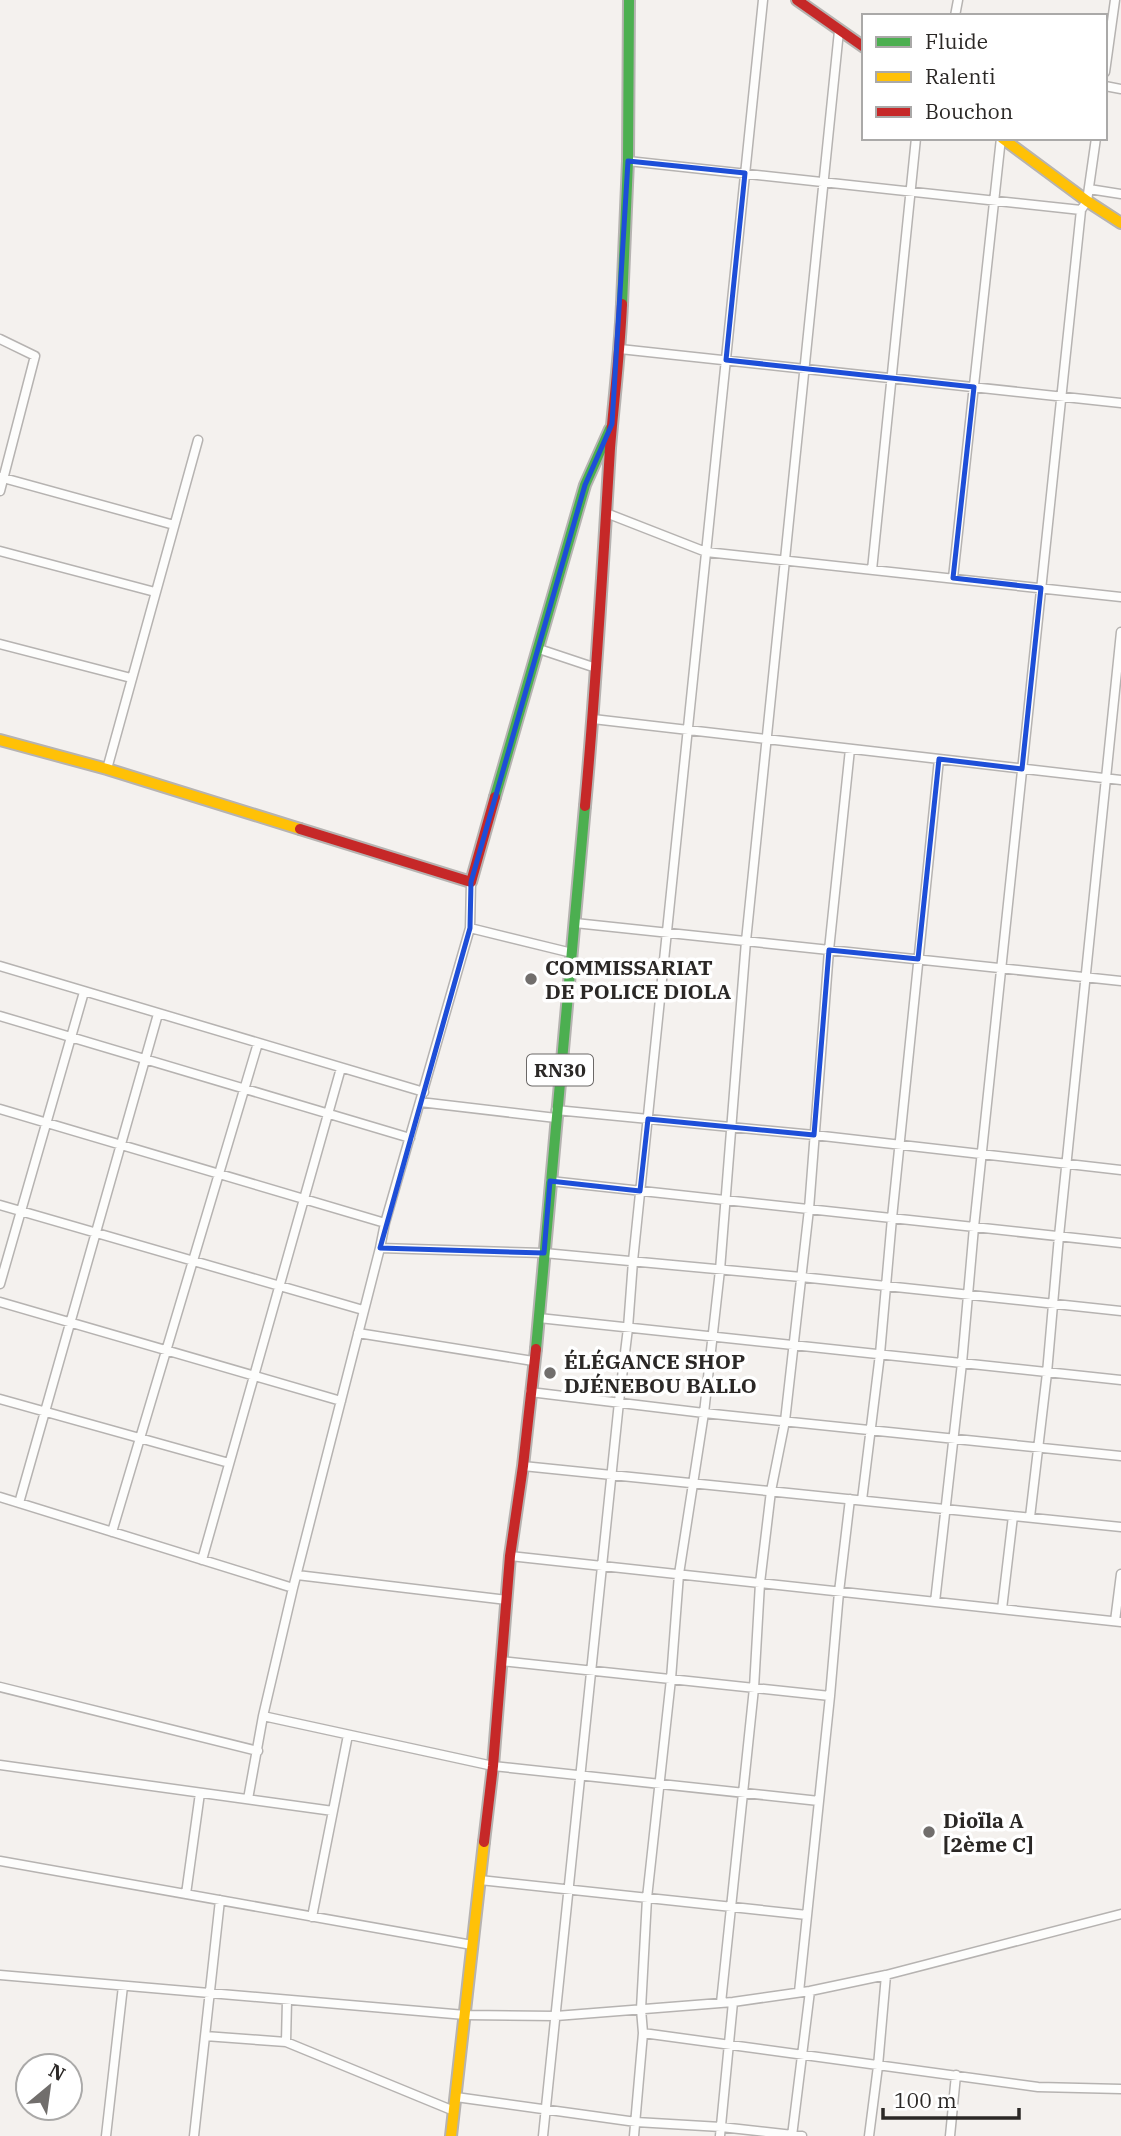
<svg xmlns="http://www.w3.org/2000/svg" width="1121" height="2136" font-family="'IBM Plex Serif',serif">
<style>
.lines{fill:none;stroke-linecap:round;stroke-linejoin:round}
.street-casing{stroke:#b6b3b1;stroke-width:11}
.fast-casing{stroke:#b6b3b1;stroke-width:14}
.slow-casing{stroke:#b6b3b1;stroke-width:14}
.jam-casing{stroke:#b6b3b1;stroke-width:14}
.street{stroke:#fdfdfc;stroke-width:8}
.fast{stroke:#4caf50;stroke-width:10}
.slow{stroke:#ffc107;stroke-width:10}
.jam{stroke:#c62828;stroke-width:10}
.marked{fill:none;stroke:#1d4ed8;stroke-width:5;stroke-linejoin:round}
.poi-dot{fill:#716e6c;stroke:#fff;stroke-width:2.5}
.labels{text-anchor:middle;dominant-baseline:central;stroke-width:7;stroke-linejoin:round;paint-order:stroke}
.shield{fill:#fff;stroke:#6b6867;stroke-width:2}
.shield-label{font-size:19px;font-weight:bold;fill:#2b2826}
.poi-label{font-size:21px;font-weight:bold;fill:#2b2826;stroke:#fff;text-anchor:start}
</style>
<rect width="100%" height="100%" fill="#f4f1ee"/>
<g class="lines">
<defs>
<path id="street" d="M955 16 958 0
M1105 72 1115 0
M1105 86 1121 89
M628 161 1081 210
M1089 189 1121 194
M0 339 35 356 0 491
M620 349 1121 403
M0 477 174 525
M606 513 706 552 1121 597
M0 551 155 592
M872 570 916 138
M953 578 1001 138
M0 644 131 678
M539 649 596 668
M593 719 1121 780
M107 769 198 440
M575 923 1121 981
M470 928 572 953
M0 966 424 1092
M0 1016 410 1138
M420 1102 556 1118
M0 1109 385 1223
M556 1110 814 1135 1121 1170
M550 1181 1121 1243
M0 1205 363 1310
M380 1248 544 1253 801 1277 1121 1311
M0 1284 84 992
M0 1302 341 1401
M539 1318 1121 1380
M358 1333 533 1361
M530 1392 704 1413 1121 1456
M0 1399 229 1463
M523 1466 1121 1527
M0 1497 293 1588
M862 1500 880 1354 892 1218 939 759
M19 1503 158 1014
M1030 1517 1047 1373 1059 1236 1121 632
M112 1532 258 1043
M510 1556 1121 1622
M202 1560 341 1068
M297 1575 507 1600
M935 1602 962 1363 974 1227 1081 210 1087 201 1096 138
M1002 1609 1013 1516
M1115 1621 1121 1574
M501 1661 830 1696
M0 1687 258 1751
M263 1716 493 1766 819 1801
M0 1765 333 1811
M248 1799 263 1716 293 1588 380 1248 385 1223 470 928 471 882
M0 1861 472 1945
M480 1880 807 1915
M186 1894 200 1793
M312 1917 348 1735
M0 1975 465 2015 556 2016 733 2002 810 1991 886 1975 1121 1914
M799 1992 830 1696 839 1592 850 1499
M721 2003 754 1688 760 1583 771 1491 785 1421 809 1209 829 950 850 749
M643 2033 1038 2087 1121 2089
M205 2036 286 2042 454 2111
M286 2042 287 2000
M456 2097 636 2122 721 2127 802 2136
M106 2136 123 1986
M194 2136 220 1900
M543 2136 619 1402 628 1328 633 1261 763 0
M634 2136 643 2033 641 2009 647 1898 671 1679 679 1574 704 1413 720 1270 746 941 839 31
M720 2136 733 2002
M792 2136 810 1991
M869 2136 878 2066 886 1975
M950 2136 956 2075"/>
<path id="fast" d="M622 304 628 161 629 0
M495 797 585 485 610 429
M536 1349 585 806"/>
<path id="slow" d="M1002 138 1087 201 1121 223
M0 740 107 769 300 829
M451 2136 484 1842"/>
<path id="jam" d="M797 0 864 47
M585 806C596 687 603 567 610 448 614 400 620 352 622 304
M300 829 471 882 495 797
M484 1842 493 1766 510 1556 523 1466 536 1349"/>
</defs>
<!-- street casing -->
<use href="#street" class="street-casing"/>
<!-- fast casing -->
<use href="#fast" class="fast-casing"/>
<!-- slow casing -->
<use href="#slow" class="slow-casing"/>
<!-- jam casing -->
<use href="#jam" class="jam-casing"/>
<!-- street -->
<use href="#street" class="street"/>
<!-- fast -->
<use href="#fast" class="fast"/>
<!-- slow -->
<use href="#slow" class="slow"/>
<!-- jam -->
<use href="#jam" class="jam"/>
</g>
<!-- marked area -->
<path class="marked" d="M628 161 745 173 726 360 974 387 953 578 1041 588 1022 769 939 759 918 959 829 950 814 1135 648 1119 640 1191 550 1181 544 1253 380 1248 470 928 471 882 585 485 612 424Z"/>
<!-- markers -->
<g class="poi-dot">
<circle cx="531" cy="979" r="7"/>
<circle cx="550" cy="1373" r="7"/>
<circle cx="929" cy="1832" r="7"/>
</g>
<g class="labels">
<!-- shield labels -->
<rect class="shield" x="527" y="1054.5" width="66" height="31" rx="5"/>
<g class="shield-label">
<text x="560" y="1070">RN30</text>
</g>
<!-- poi labels -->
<g class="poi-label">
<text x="545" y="967">COMMISSARIAT<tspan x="545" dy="24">DE POLICE DIOLA</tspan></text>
<text x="564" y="1361">ÉLÉGANCE SHOP<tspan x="564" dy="24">DJÉNEBOU BALLO</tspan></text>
<text x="943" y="1820">Dioïla A<tspan x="943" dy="24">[2ème C]</tspan></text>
</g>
</g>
<!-- legend -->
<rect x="862" y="14" width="245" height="126" fill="#ffffff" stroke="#aaa9a8" stroke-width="2"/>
<rect x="876" y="37" width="35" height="10" fill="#4caf50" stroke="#aaa9a8" stroke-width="2"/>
<text x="925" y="49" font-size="21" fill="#2b2826">Fluide</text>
<rect x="876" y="72" width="35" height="10" fill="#ffc107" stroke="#aaa9a8" stroke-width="2"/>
<text x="925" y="84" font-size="21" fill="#2b2826">Ralenti</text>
<rect x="876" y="107" width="35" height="10" fill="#c62828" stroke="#aaa9a8" stroke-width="2"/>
<text x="925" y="119" font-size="21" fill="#2b2826">Bouchon</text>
<!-- north arrow -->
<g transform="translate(49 2087) rotate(29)"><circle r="33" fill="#ffffff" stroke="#aaa9a8" stroke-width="2"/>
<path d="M0-5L12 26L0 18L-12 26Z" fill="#716e6c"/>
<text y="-10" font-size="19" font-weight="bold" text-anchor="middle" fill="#2b2826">N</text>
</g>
<!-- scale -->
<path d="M883 2108v10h136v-10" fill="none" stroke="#2b2826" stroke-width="3.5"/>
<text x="894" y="2108" font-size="21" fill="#2b2826" stroke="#ffffff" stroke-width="5" paint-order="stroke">100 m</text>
</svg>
